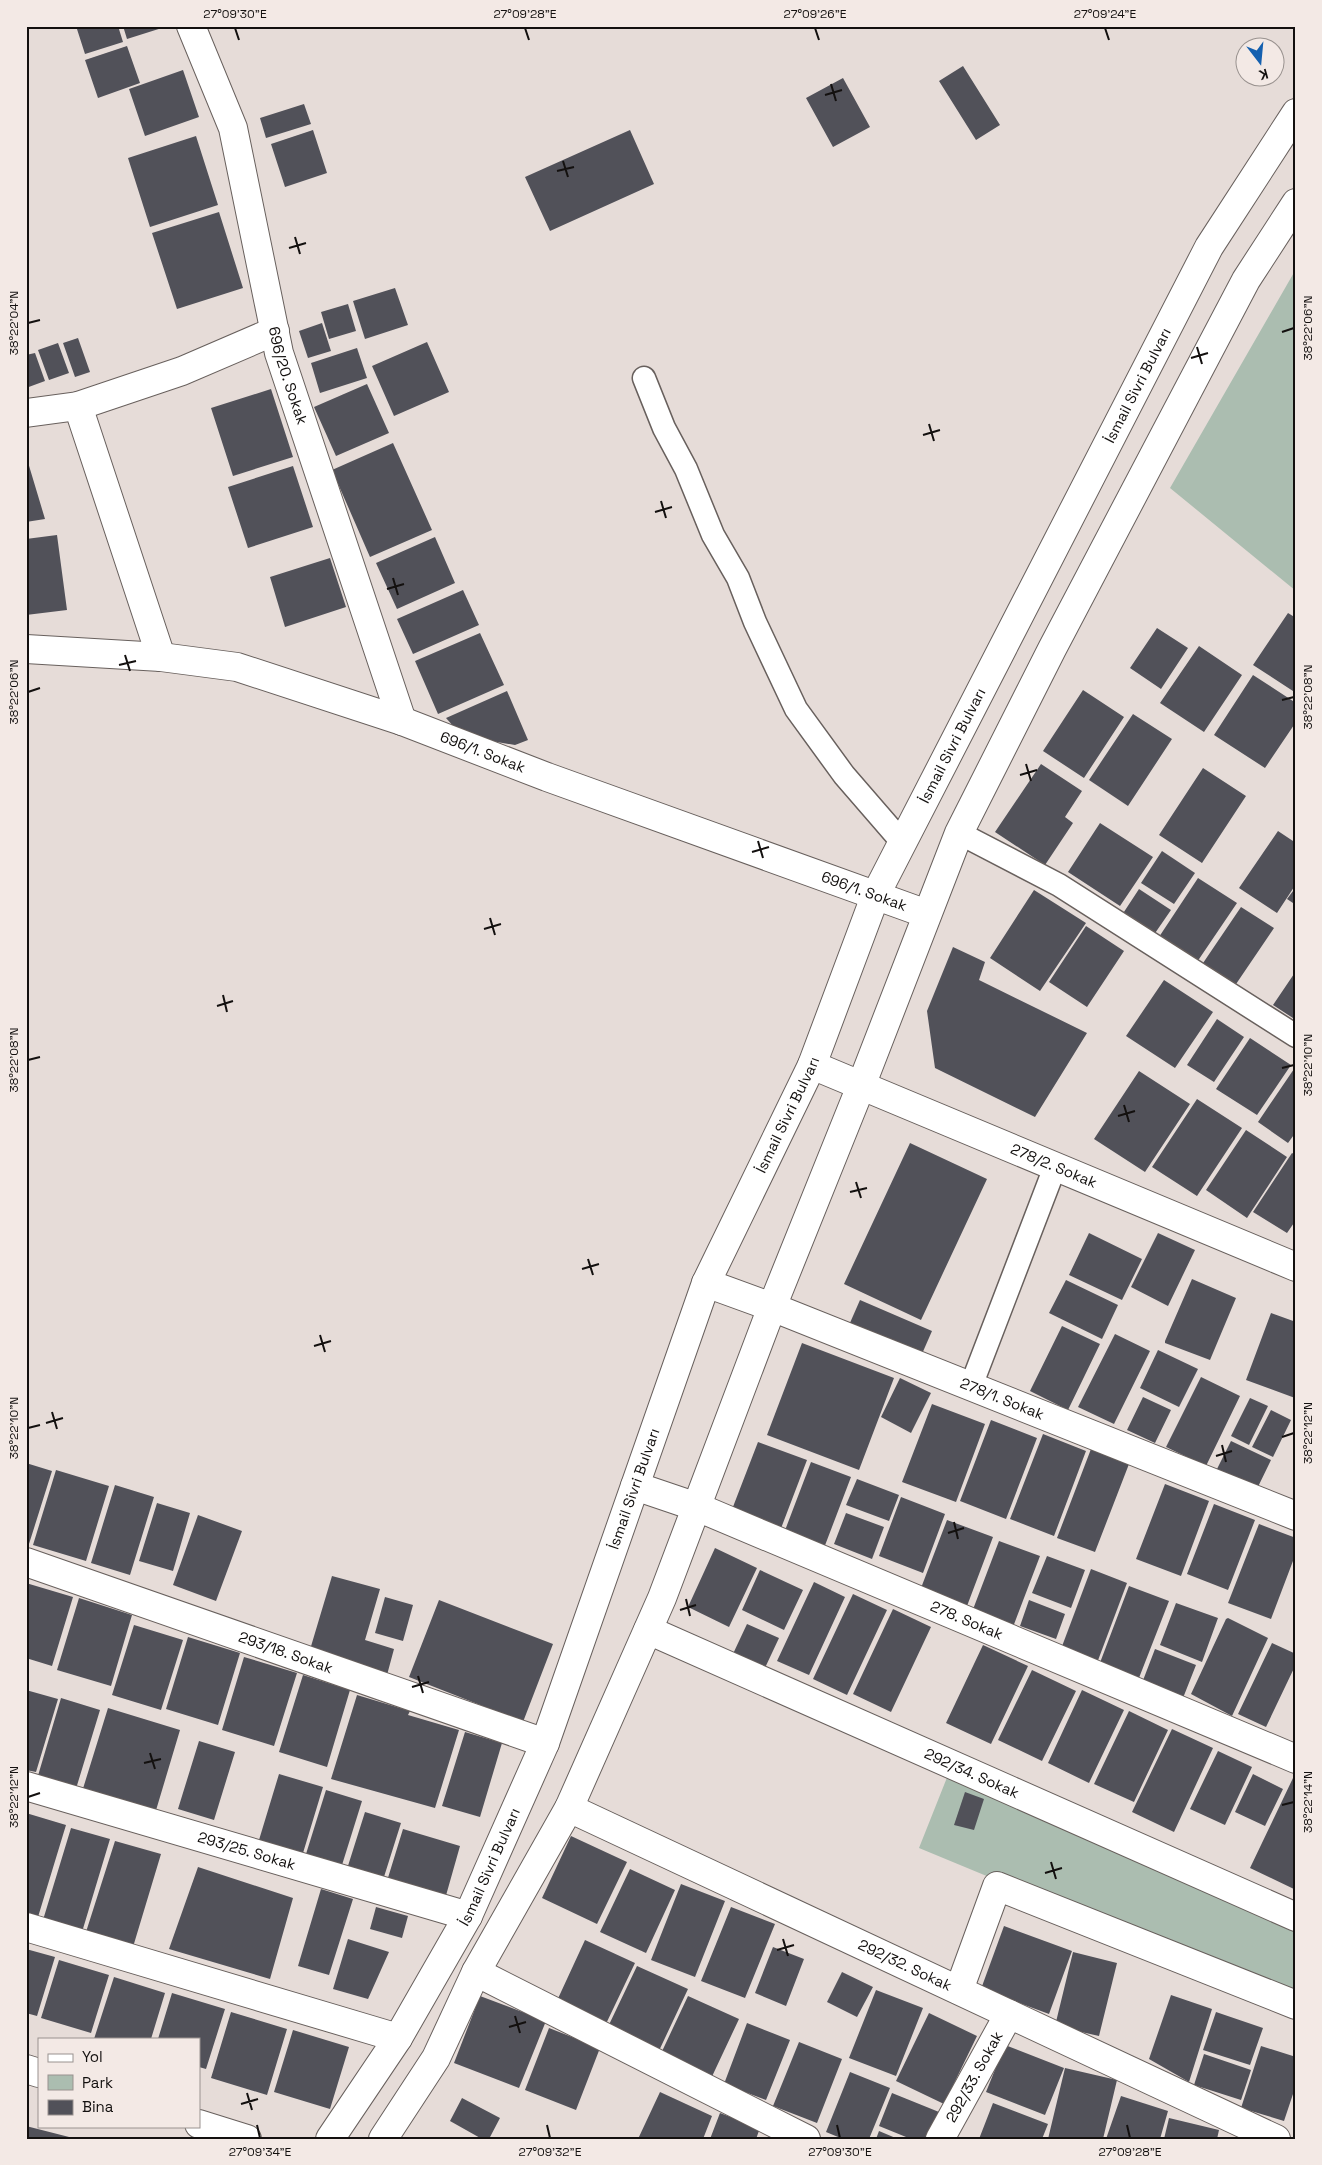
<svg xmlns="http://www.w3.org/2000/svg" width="1322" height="2165" font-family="'Space Grotesk',sans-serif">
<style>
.green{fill:#abbdb0}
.building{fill:#515159}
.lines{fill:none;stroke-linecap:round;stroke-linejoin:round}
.service-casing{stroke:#68605d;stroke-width:25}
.minor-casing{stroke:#68605d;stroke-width:30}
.tertiary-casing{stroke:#68605d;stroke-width:30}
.secondary-casing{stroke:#68605d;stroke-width:30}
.service{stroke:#fff;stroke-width:22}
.minor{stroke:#fff;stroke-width:28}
.tertiary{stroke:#fff;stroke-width:28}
.secondary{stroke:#fff;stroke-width:28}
.ticks{fill:none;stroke:#13100f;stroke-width:2}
.labels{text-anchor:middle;stroke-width:5;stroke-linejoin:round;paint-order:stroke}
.street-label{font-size:15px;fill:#13100f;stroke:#f3e9e5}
.neatline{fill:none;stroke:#13100f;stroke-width:2}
.ticks-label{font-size:12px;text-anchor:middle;fill:#13100f}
</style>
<rect width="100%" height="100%" fill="#e6dcd8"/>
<!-- green -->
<path class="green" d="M 1296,269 L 1296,591 L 1170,488 Z
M 948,1775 L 1296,1920 L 1296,2004 L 919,1848 Z"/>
<!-- building -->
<path class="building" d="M 76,26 L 118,26 L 123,42 L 85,54 Z
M 123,26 L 165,26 L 165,27 L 127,39 Z
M 127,46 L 140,83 L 98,98 L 85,60 Z
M 963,66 L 1000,125 L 976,140 L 939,81 Z
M 183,70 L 199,117 L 145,136 L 129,89 Z
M 843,78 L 870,127 L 833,147 L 806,98 Z
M 304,104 L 311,124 L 266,138 L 260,118 Z
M 313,130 L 327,173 L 285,187 L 271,144 Z
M 630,130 L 654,184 L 550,231 L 525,177 Z
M 196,136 L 218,205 L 150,227 L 128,158 Z
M 219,212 L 243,288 L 177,309 L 152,233 Z
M 395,288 L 408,325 L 365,339 L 353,301 Z
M 348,304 L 356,331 L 329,339 L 321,312 Z
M 322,323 L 331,351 L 308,358 L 299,331 Z
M 78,338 L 90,372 L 75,377 L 63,343 Z
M 427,342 L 449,392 L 394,416 L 372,366 Z
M 58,343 L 69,373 L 49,380 L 38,350 Z
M 357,348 L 367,378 L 320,393 L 311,363 Z
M 35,353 L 45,381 L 26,388 L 26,355 Z
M 367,384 L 389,433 L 336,456 L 314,407 Z
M 271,389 L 293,457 L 233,476 L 211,408 Z
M 393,443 L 432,530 L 370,557 L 332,470 Z
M 26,459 L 27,459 L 45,519 L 26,522 Z
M 293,466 L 313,527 L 248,548 L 228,487 Z
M 57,535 L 67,610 L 26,615 L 26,539 Z
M 435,537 L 455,583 L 397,609 L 376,563 Z
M 330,558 L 346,607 L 285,627 L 270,577 Z
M 463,590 L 479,625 L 413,654 L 397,619 Z
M 1288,613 L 1296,618 L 1296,693 L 1253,665 Z
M 1157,628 L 1188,648 L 1161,689 L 1130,668 Z
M 480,633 L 504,685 L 438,714 L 415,661 Z
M 1199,646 L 1242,675 L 1204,732 L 1160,703 Z
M 1253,675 L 1296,703 L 1296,722 L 1265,768 L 1214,735 Z
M 1083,690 L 1124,717 L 1084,778 L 1043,751 Z
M 507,691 L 528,740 L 515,745 L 462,736 L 446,718 Z
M 1133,714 L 1172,739 L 1128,806 L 1089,780 Z
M 1041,764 L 1082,791 L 1065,817 L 1073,823 L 1045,865 L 995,832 Z
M 1203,768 L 1246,796 L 1202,863 L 1159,835 Z
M 1100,823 L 1153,857 L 1120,906 L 1068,872 Z
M 1278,831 L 1296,843 L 1296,884 L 1277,913 L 1239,888 Z
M 1162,851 L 1195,873 L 1174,904 L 1141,883 Z
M 1198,878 L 1237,903 L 1195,965 L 1157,940 Z
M 1296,887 L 1296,905 L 1287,899 Z
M 1139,889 L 1171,910 L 1151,939 L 1120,918 Z
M 1034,890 L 1086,923 L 1040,991 L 990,958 Z
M 1241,907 L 1274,928 L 1232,990 L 1199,969 Z
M 1086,926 L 1124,951 L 1087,1007 L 1049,982 Z
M 953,947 L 985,962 L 979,980 L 1087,1033 L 1035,1117 L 935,1068 L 927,1011 Z
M 1296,971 L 1296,1020 L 1273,1005 Z
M 1164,980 L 1213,1012 L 1175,1068 L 1126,1036 Z
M 1217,1019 L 1244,1037 L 1214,1082 L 1187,1065 Z
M 1250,1038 L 1291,1065 L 1257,1115 L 1216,1089 Z
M 1296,1066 L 1296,1132 L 1288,1143 L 1258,1122 Z
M 1139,1071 L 1190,1104 L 1145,1172 L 1094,1139 Z
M 1197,1099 L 1242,1128 L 1197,1196 L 1152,1167 Z
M 1246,1130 L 1287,1157 L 1247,1218 L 1206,1190 Z
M 910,1143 L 987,1179 L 921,1320 L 844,1284 Z
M 1292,1153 L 1296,1155 L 1296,1220 L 1287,1233 L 1253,1212 Z
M 1089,1233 L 1142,1259 L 1122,1300 L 1069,1275 Z
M 1158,1233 L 1195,1250 L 1168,1306 L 1131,1287 Z
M 1192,1279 L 1236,1298 L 1210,1360 L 1165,1343 L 1165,1341 Z
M 1066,1280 L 1118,1305 L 1102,1339 L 1049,1313 Z
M 860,1300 L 932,1331 L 918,1363 L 846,1332 Z
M 1271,1313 L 1296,1322 L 1295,1398 L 1246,1380 Z
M 1062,1326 L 1100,1344 L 1068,1410 L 1030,1391 Z
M 1115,1334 L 1150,1351 L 1114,1424 L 1078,1407 Z
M 802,1343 L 894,1378 L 859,1470 L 767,1435 Z
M 1158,1350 L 1198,1369 L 1179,1407 L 1140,1388 Z
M 1201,1377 L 1240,1396 L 1206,1466 L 1166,1447 Z
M 900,1378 L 931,1393 L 911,1433 L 881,1417 Z
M 1143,1397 L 1171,1410 L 1155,1443 L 1127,1430 Z
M 1250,1398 L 1268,1406 L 1249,1445 L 1231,1436 Z
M 932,1404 L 985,1424 L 956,1502 L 902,1482 Z
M 1271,1410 L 1291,1420 L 1273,1457 L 1252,1447 Z
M 991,1420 L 1037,1438 L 1006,1519 L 960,1501 Z
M 1043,1434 L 1086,1451 L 1054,1536 L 1010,1519 Z
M 1231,1441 L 1271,1460 L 1255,1493 L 1215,1473 Z
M 758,1442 L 807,1460 L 780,1531 L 731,1512 Z
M 1091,1449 L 1129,1464 L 1095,1552 L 1057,1538 Z
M 811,1462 L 851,1477 L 824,1548 L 784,1533 Z
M 26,1463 L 52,1471 L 29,1544 L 26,1544 Z
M 56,1470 L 109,1486 L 86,1561 L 33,1545 Z
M 857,1479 L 899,1495 L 889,1521 L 846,1505 Z
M 1165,1484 L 1209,1501 L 1181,1576 L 1136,1559 Z
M 115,1485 L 154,1497 L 130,1575 L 91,1563 Z
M 901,1497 L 945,1514 L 923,1573 L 879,1556 Z
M 157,1503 L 190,1513 L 173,1571 L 139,1561 Z
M 1214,1504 L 1255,1520 L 1228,1590 L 1187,1574 Z
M 846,1513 L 884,1527 L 872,1559 L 834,1544 Z
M 198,1515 L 242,1531 L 216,1601 L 173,1585 Z
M 947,1520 L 993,1537 L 967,1606 L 921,1588 Z
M 1259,1524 L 1296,1538 L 1296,1553 L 1271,1619 L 1228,1603 Z
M 999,1541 L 1040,1556 L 1013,1627 L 972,1612 Z
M 715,1548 L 757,1568 L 729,1627 L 688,1607 Z
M 1047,1556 L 1085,1570 L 1071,1608 L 1032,1593 Z
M 1091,1569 L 1127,1583 L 1097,1663 L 1061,1649 Z
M 760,1570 L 803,1590 L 784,1630 L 742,1610 Z
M 332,1576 L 380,1589 L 365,1640 L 394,1649 L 387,1675 L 309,1653 Z
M 814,1582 L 845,1597 L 809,1675 L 777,1661 Z
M 26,1583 L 73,1597 L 52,1666 L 26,1658 Z
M 1129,1586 L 1169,1601 L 1137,1683 L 1098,1668 Z
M 853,1594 L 887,1610 L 847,1695 L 813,1679 Z
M 385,1597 L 413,1605 L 403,1641 L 375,1633 Z
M 79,1598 L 132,1615 L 111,1686 L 57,1670 Z
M 439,1600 L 553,1644 L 523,1722 L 409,1677 Z
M 1029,1600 L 1065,1614 L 1056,1639 L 1020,1626 Z
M 1176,1603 L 1218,1618 L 1202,1662 L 1160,1645 Z
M 893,1609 L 931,1627 L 891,1712 L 853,1694 Z
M 1228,1618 L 1268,1638 L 1232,1716 L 1191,1694 L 1226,1619 Z
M 747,1624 L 779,1638 L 764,1670 L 732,1656 Z
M 134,1625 L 183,1640 L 161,1710 L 112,1695 Z
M 188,1637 L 240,1653 L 218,1725 L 166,1709 Z
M 1272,1643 L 1296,1654 L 1296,1664 L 1266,1727 L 1238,1714 Z
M 983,1645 L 1028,1666 L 991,1744 L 946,1723 Z
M 1155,1649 L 1196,1665 L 1183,1698 L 1142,1683 Z
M 244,1657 L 297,1673 L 274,1746 L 222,1730 Z
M 1032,1670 L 1076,1691 L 1042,1761 L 998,1740 Z
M 303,1675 L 350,1690 L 327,1767 L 279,1752 Z
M 26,1690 L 58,1699 L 36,1772 L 26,1770 Z
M 1082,1690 L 1124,1710 L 1089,1783 L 1048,1763 Z
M 357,1695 L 410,1711 L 408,1715 L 459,1730 L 435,1808 L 331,1779 Z
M 61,1698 L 100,1710 L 75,1792 L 37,1779 Z
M 108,1708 L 180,1730 L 154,1817 L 81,1795 Z
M 1129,1711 L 1168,1730 L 1134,1802 L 1094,1784 Z
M 1172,1729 L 1213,1748 L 1174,1832 L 1132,1812 Z
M 465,1732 L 502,1743 L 480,1817 L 442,1806 Z
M 199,1741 L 235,1752 L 214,1820 L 178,1809 Z
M 1218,1751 L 1252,1767 L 1225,1825 L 1190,1809 Z
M 279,1774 L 323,1787 L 303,1853 L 259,1840 Z
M 1253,1774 L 1283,1789 L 1265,1826 L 1235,1812 Z
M 1293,1778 L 1296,1779 L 1296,1890 L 1250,1868 Z
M 326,1790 L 362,1801 L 342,1865 L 306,1854 Z
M 965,1792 L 984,1799 L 974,1830 L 954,1825 Z
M 365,1812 L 401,1823 L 383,1880 L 347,1869 Z
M 26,1813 L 66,1825 L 38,1917 L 26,1913 Z
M 71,1828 L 110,1839 L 82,1932 L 43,1920 Z
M 403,1829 L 460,1846 L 445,1899 L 387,1881 Z
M 571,1836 L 627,1862 L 597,1924 L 542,1898 Z
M 115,1841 L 161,1854 L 133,1947 L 86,1932 Z
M 198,1867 L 293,1898 L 270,1979 L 169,1949 Z
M 630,1869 L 675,1890 L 646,1953 L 600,1932 Z
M 681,1884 L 725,1901 L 695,1977 L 651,1960 Z
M 321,1889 L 353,1899 L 329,1975 L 298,1966 Z
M 376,1907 L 408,1916 L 402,1938 L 370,1929 Z
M 731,1907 L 775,1924 L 745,1998 L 701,1981 Z
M 1004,1926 L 1072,1951 L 1049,2014 L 981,1989 Z
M 348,1939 L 389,1952 L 368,1999 L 333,1989 Z
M 585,1940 L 635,1963 L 604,2028 L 555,2005 Z
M 773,1947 L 804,1959 L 786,2006 L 755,1993 Z
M 26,1949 L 55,1957 L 37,2016 L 26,2013 Z
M 1073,1952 L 1117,1963 L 1099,2036 L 1055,2026 Z
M 59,1960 L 109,1975 L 91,2033 L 41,2018 Z
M 637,1966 L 688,1989 L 657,2055 L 606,2031 Z
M 842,1972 L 873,1987 L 857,2017 L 827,2002 Z
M 114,1977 L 165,1993 L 151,2039 L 94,2039 Z
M 876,1990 L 923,2008 L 896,2076 L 849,2058 Z
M 172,1993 L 225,2009 L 206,2069 L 199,2067 L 199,2039 L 158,2039 Z
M 1171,1995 L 1212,2009 L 1189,2082 L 1149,2059 Z
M 480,1996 L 546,2021 L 519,2088 L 454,2063 Z
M 688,1996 L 739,2019 L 708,2085 L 657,2062 Z
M 231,2012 L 287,2029 L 267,2095 L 211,2078 Z
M 1216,2012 L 1263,2028 L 1250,2065 L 1203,2050 Z
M 929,2013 L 977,2036 L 944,2104 L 896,2081 Z
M 747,2023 L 790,2040 L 766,2100 L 724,2084 Z
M 549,2028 L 600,2048 L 576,2110 L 525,2090 Z
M 293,2030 L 349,2047 L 330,2109 L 274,2092 Z
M 799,2042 L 842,2059 L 817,2123 L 773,2106 Z
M 1005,2045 L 1064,2068 L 1045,2115 L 986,2092 Z
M 1261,2046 L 1296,2057 L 1296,2085 L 1284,2121 L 1241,2108 Z
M 1204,2054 L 1251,2070 L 1241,2100 L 1194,2085 Z
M 1065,2068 L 1117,2080 L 1103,2139 L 1048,2139 Z
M 850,2072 L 890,2088 L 869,2139 L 843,2139 L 826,2132 Z
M 660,2092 L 712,2116 L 703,2139 L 638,2139 Z
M 892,2093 L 939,2112 L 929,2139 L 911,2139 L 879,2126 Z
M 1121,2096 L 1168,2111 L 1160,2139 L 1106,2139 Z
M 462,2098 L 500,2118 L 489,2139 L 482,2139 L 450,2121 Z
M 993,2103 L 1048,2124 L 1042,2139 L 979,2139 Z
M 720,2113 L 760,2128 L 756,2139 L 710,2139 Z
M 1169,2118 L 1219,2130 L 1217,2139 L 1164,2139 Z
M 26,2126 L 73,2138 L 73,2139 L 26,2139 Z
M 879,2131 L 898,2139 L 876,2139 Z"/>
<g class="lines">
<defs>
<path id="service" d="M 644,378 L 664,428 L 686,469 L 713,535 L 738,578 L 755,622 L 796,709 L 844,775 L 902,842
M 959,833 L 1059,885 L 1296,1036
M 971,1386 L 1055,1167"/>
<g id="minor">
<path id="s1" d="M 191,26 L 233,128 L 279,353 L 402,721"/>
<path d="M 78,406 L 161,657"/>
<path d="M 26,413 L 78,406 L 182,371 L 275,331"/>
<path id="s2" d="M 26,649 L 161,657 L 237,667 L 402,721 L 547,777 L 927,914"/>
<path id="s3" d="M 706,1283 L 772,1307 L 1296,1516"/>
<path id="s4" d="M 635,1486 L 697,1507 L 1296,1759"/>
<path id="s5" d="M 26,1562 L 545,1743"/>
<path id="s6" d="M 648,1630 L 1296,1917"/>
<path id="s7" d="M 26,1786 L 468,1916"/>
<path id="s8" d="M 569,1808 L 1276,2139"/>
<path d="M 26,1927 L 398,2038"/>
<path d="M 476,1972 L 806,2139"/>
<path d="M 959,1990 L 997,1886 L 1296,2005"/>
<path d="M 26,2069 L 39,2073"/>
<path d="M 199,2124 L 247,2139"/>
<path id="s9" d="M 940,2139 L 1009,2014"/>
</g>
<g id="tertiary">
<path id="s10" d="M 812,1065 L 1296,1267"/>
</g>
<g id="secondary">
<path id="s11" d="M 330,2139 L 398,2038 L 468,1916 L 545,1743 L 706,1283 L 812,1065 L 876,894 L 1209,247 L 1296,113"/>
<path d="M 383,2139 L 436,2058 L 476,1972 L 569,1808 L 662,1598 L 772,1307 L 861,1086 L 959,833 L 1052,649 L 1246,280 L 1296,203"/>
</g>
</defs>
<!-- service casing -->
<use href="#service" class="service-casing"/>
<!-- minor casing -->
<use href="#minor" class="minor-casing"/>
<!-- tertiary casing -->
<use href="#tertiary" class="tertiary-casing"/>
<!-- secondary casing -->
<use href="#secondary" class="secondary-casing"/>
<!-- service -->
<use href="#service" class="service"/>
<!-- minor -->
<use href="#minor" class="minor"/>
<!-- tertiary -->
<use href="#tertiary" class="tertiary"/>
<!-- secondary -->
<use href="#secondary" class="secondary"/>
</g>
<!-- ticks -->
<path class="ticks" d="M 235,28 L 239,40M 525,28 L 529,40M 815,28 L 819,40M 1105,28 L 1109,40M 831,84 L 836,101M 825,95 L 842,90M 563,161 L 568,177M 557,171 L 574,167M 295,237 L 300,254M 289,248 L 306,243M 28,323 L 40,320M 1282,332 L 1294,328M 1197,347 L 1202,364M 1191,358 L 1208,353M 929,424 L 934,441M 923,435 L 940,430M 661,501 L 666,518M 655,512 L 672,507M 393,578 L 398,595M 387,589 L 404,584M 125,655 L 130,671M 119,665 L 136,661M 28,692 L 40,688M 1282,700 L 1294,697M 1026,764 L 1031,781M 1020,775 L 1037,770M 758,841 L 763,858M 752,852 L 769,847M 490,918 L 495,935M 484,929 L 501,924M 223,995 L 227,1012M 217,1006 L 233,1001M 28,1060 L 40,1057M 1282,1068 L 1294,1065M 1124,1105 L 1129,1122M 1118,1116 L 1135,1111M 856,1182 L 861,1198M 850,1192 L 867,1188M 588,1259 L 593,1275M 582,1269 L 599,1264M 320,1335 L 325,1352M 314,1346 L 331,1341M 52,1412 L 57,1429M 46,1423 L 63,1418M 28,1428 L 40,1425M 1282,1437 L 1294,1433M 1222,1445 L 1226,1462M 1216,1456 L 1232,1451M 954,1522 L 958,1539M 948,1533 L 964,1528M 686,1599 L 690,1616M 680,1610 L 696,1605M 418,1676 L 423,1693M 412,1687 L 429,1682M 150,1753 L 155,1769M 144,1763 L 161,1759M 28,1797 L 40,1793M 1282,1805 L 1294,1802M 1051,1862 L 1056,1879M 1045,1873 L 1062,1868M 783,1939 L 788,1956M 777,1950 L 794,1945M 515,2016 L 520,2033M 509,2027 L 526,2022M 247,2093 L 252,2110M 241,2104 L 258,2099M 257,2125 L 260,2138M 547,2125 L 550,2138M 837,2125 L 840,2138M 1127,2125 L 1130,2138"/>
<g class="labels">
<!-- street labels -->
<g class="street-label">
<text dy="5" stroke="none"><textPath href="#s1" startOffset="364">696/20. Sokak</textPath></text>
<text dy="5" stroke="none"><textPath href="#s11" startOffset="1936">İsmail Sivri Bulvarı</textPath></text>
<text dy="5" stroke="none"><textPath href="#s11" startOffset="1531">İsmail Sivri Bulvarı</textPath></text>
<text dy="5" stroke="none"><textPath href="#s2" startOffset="472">696/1. Sokak</textPath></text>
<text dy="5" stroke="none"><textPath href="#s2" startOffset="878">696/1. Sokak</textPath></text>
<text dy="5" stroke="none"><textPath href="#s11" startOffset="1126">İsmail Sivri Bulvarı</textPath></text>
<text dy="5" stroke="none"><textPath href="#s10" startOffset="262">278/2. Sokak</textPath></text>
<text dy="5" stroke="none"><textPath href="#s3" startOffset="318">278/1. Sokak</textPath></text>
<text dy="5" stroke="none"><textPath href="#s11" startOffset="721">İsmail Sivri Bulvarı</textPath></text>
<text dy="5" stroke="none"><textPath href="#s4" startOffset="358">278. Sokak</textPath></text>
<text dy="5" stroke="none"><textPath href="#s5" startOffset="275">293/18. Sokak</textPath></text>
<text dy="5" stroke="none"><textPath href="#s6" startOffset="354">292/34. Sokak</textPath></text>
<text dy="5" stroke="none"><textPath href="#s7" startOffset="230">293/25. Sokak</textPath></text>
<text dy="5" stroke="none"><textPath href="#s11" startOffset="316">İsmail Sivri Bulvarı</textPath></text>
<text dy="5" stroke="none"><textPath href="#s8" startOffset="371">292/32. Sokak</textPath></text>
<text dy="5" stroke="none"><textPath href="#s9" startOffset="71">292/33. Sokak</textPath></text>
</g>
</g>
<!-- border -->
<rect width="1322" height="2165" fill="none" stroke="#f3e9e5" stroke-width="55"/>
<!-- legend -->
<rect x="38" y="2038" width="162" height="90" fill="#f3e9e5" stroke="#99928f"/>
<rect x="48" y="2054" width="25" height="8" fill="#ffffff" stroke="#99928f"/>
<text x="82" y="2062" font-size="15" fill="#13100f">Yol</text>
<rect x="48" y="2075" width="25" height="15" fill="#abbdb0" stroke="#99928f"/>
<text x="82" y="2088" font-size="15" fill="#13100f">Park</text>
<rect x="48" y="2100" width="25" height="15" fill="#515159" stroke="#99928f"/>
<text x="82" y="2112" font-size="15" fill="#13100f">Bina</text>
<!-- north arrow -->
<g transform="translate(1260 62) rotate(164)"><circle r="24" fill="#f3e9e5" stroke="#99928f"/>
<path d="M0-4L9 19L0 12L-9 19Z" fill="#1560af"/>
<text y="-8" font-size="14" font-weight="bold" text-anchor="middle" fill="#13100f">K</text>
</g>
<rect x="28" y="28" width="1266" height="2110" class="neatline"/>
<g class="ticks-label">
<text x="235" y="18">27°09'30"E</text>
<text x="525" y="18">27°09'28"E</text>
<text x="815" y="18">27°09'26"E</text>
<text x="1105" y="18">27°09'24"E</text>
<text transform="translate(14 323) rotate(-90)" y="4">38°22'04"N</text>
<text transform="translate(1308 328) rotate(-90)" y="4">38°22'06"N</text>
<text transform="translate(14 692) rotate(-90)" y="4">38°22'06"N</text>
<text transform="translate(1308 697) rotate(-90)" y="4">38°22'08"N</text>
<text transform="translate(14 1060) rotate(-90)" y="4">38°22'08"N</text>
<text transform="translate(1308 1065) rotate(-90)" y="4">38°22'10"N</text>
<text transform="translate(14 1428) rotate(-90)" y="4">38°22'10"N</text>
<text transform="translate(1308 1433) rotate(-90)" y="4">38°22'12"N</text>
<text transform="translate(14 1797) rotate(-90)" y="4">38°22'12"N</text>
<text transform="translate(1308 1802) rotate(-90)" y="4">38°22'14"N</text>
<text x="260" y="2156">27°09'34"E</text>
<text x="550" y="2156">27°09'32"E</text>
<text x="840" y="2156">27°09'30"E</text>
<text x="1130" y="2156">27°09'28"E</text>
</g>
</svg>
